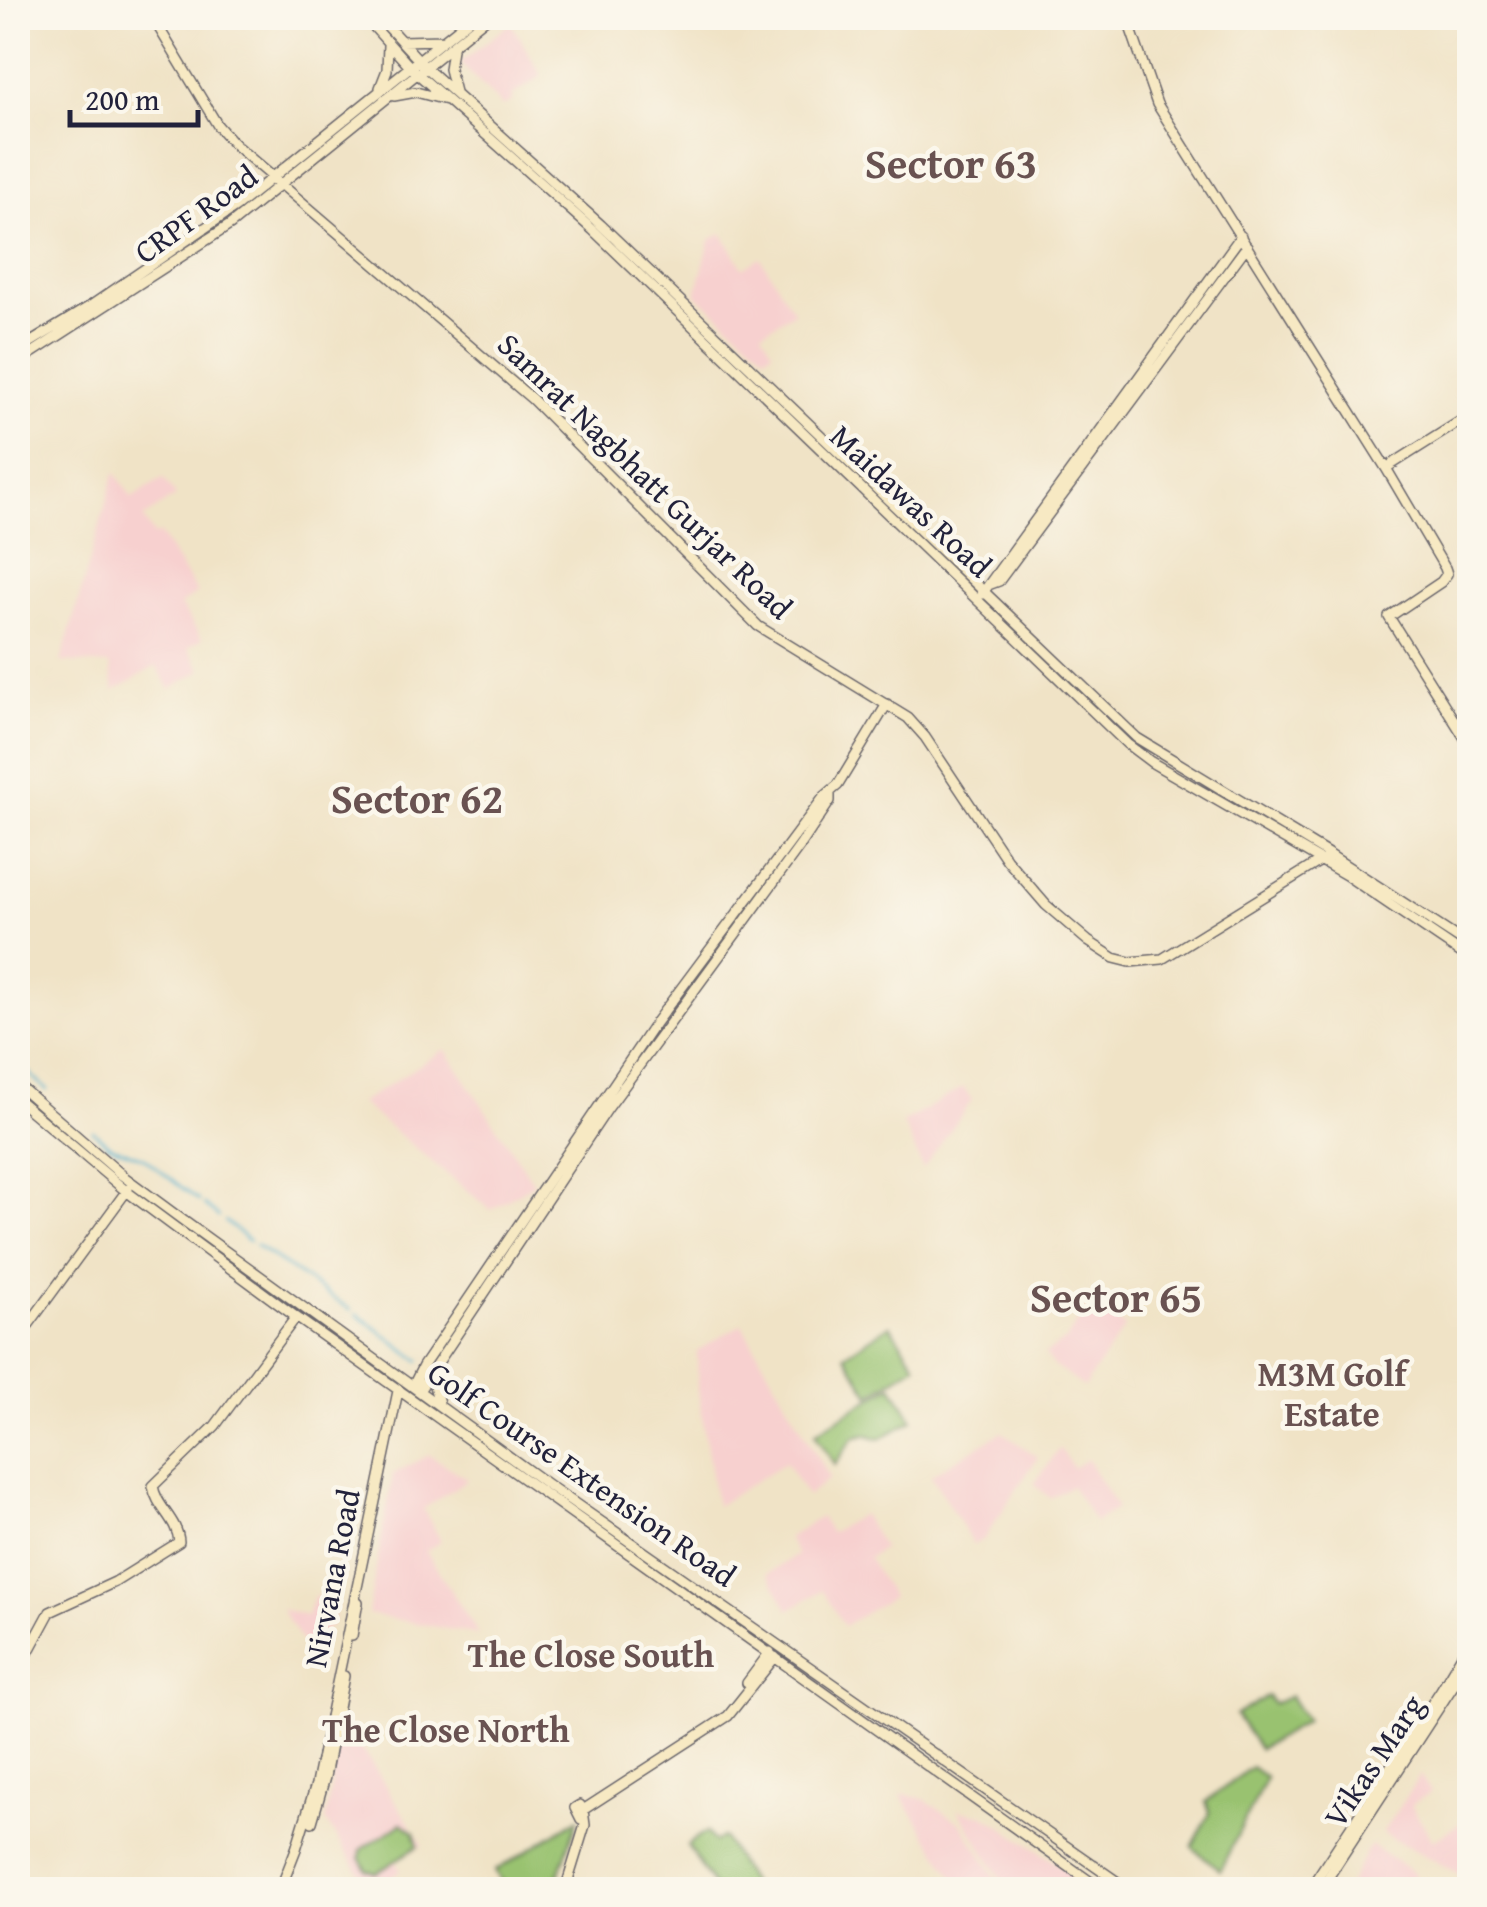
<svg xmlns="http://www.w3.org/2000/svg" width="1487" height="1907" font-family="'Gentium Book Plus',serif">
<style>
.built{fill:#f7d0cf}
.green{fill:#99c26f;stroke:#5e7255;stroke-width:2.5}
.lines{fill:none;stroke-linecap:round;stroke-linejoin:round}
.stream{stroke:#4aadca;stroke-width:2.5}
.secondary-casing{stroke:#6a666c;stroke-width:12}
.secondary{stroke:#f7e9c3;stroke-width:9}
.labels{text-anchor:middle;stroke-width:9;stroke-linejoin:round;paint-order:stroke}
.street-label{font-size:32px;fill:#22223b;stroke:#fbf7ec}
.neighbourhood-label{font-size:35px;font-weight:bold;fill:#695251;stroke:#fbf7ec}
.district-label{font-size:42px;font-weight:bold;fill:#695251;stroke:#fbf7ec}
</style>
<rect width="100%" height="100%" fill="#fbf7ec"/>
<filter id="ink" filterUnits="userSpaceOnUse"><feTurbulence type="fractalNoise" baseFrequency=".01" numOctaves="2"/><feDisplacementMap in="SourceGraphic" scale="20" xChannelSelector="R" yChannelSelector="G"/><feConvolveMatrix kernelMatrix="1 2 1 2 8 2 1 2 1" color-interpolation-filters="sRGB"/></filter>
<filter id="wash" filterUnits="userSpaceOnUse"><feTurbulence type="fractalNoise" baseFrequency=".0048" numOctaves="4" result="noise"/><feDisplacementMap in="SourceGraphic" scale="40" xChannelSelector="R" yChannelSelector="G"/><feGaussianBlur stdDeviation="2.25" result="paint"/><feColorMatrix in="noise" values="0 0 0 0 0 0 0 0 0 0 0 0 0 0 0 0 0 1.4 0 .05"/><feComposite in="paint" operator="in"/></filter>
<g filter="url(#wash)">
<rect width="100%" height="100%" fill="#f0e3c6"/>
<!-- built -->
<path class="built" d="M 511,23 L 542,76 L 511,96 L 513,100 L 503,107 L 460,63 Z
M 722,233 L 743,268 L 760,257 L 794,312 L 762,332 L 773,351 L 765,355 L 696,294 L 710,240 Z
M 115,472 L 132,498 L 163,478 L 176,496 L 143,518 L 154,536 L 159,533 L 197,593 L 180,605 L 202,639 L 188,648 L 202,670 L 170,689 L 156,666 L 114,691 L 110,665 L 61,662 Z
M 445,1049 L 534,1183 L 491,1210 L 360,1103 Z
M 963,1087 L 972,1100 L 923,1169 L 903,1123 Z
M 1090,1303 L 1125,1327 L 1084,1387 L 1052,1365 L 1045,1354 L 1066,1340 Z
M 742,1324 L 830,1478 L 807,1496 L 786,1462 L 716,1506 L 698,1391 L 697,1351 Z
M 1002,1432 L 1038,1457 L 984,1539 L 973,1545 L 931,1475 Z
M 1060,1448 L 1073,1468 L 1087,1459 L 1117,1508 L 1095,1522 L 1071,1486 L 1050,1498 L 1034,1484 Z
M 429,1455 L 468,1479 L 423,1509 L 441,1541 L 426,1551 L 479,1635 L 368,1614 L 393,1474 Z
M 862,1514 L 883,1548 L 868,1558 L 892,1597 L 844,1626 L 822,1590 L 789,1610 L 767,1574 L 797,1555 L 787,1538 L 820,1517 L 830,1533 Z
M 314,1596 L 338,1600 L 331,1626 L 303,1644 L 281,1609 L 306,1616 Z
M 343,1718 L 423,1845 L 396,1862 L 401,1871 L 371,1889 L 325,1821 Z
M 1420,1775 L 1431,1792 L 1411,1805 L 1433,1840 L 1463,1822 L 1469,1834 L 1469,1879 L 1382,1833 Z
M 900,1793 L 924,1799 L 961,1823 L 1004,1889 L 961,1889 Z
M 958,1810 L 985,1815 L 1077,1877 L 1059,1889 L 1008,1889 Z
M 1370,1845 L 1412,1871 L 1423,1889 L 1346,1889 Z"/>
<!-- green -->
<path class="green" d="M 890,1325 L 916,1365 L 870,1395 L 845,1355 Z
M 892,1385 L 913,1420 L 880,1439 L 865,1434 L 854,1437 L 835,1465 L 815,1433 Z
M 1267,1696 L 1273,1704 L 1290,1696 L 1306,1721 L 1259,1749 L 1236,1715 Z
M 1251,1767 L 1266,1778 L 1220,1870 L 1192,1847 L 1210,1813 L 1206,1802 Z
M 578,1819 L 554,1889 L 506,1889 L 495,1871 Z
M 402,1823 L 414,1832 L 418,1846 L 377,1873 L 367,1870 L 360,1858 L 361,1850 Z
M 707,1832 L 714,1842 L 723,1837 L 754,1888 L 715,1889 L 687,1845 Z"/>
<g class="lines">
<!-- stream -->
<path class="stream" d="M 18,1063 L 47,1090
M 93,1131 L 109,1145 L 144,1158 L 199,1201
M 204,1205 L 219,1217
M 225,1221 L 249,1241
M 255,1245 L 351,1310
M 357,1314 L 420,1361"/>
</g>
</g>
<g filter="url(#ink)">
<g class="lines">
<defs>
<path id="secondary" d="M 153,18 L 218,126 L 234,144 L 532,399 L 758,626 L 908,718 L 925,737 L 1007,860 L 1046,905 L 1088,941 L 1114,958 L 1130,962 L 1162,959 L 1330,855
M 366,18 L 410,67 L 593,230 L 1127,744 L 1151,762 L 1346,875 L 1470,959
M 380,18 L 426,68 L 601,225 L 1137,738 L 1330,855 L 1470,946
M 1127,18 L 1157,104 L 1386,468 L 1445,568 L 1447,574 L 1441,582 L 1389,617 L 1470,746
M 401,41 L 443,40
M 452,49 L 449,69 L 455,92
M 380,88 L 387,70 L 388,45
M 394,96 L 416,92 L 446,100
M 18,350 L 92,305 L 237,206 L 471,18
M 18,362 L 230,225 L 486,18
M 1386,468 L 1470,415
M 991,584 L 999,581 L 1247,246
M 982,594 L 1241,236
M 18,1085 L 123,1176 L 184,1221 L 547,1484 L 1129,1890
M 18,1100 L 126,1191 L 296,1317 L 1102,1890
M 18,1339 L 128,1189
M 430,1372 L 439,1403
M 413,1386 L 423,1366 L 656,1022 L 824,797 L 838,785 L 887,704
M 419,1391 L 608,1108 L 800,846 L 830,801 L 830,794
M 352,1636 L 358,1602
M 18,1671 L 50,1612 L 115,1582 L 179,1542 C 178,1520 156,1507 153,1486 L 215,1426 L 296,1317
M 747,1683 L 770,1652
M 580,1805 L 575,1808 L 581,1820
M 312,1822 L 325,1777 L 344,1676
M 280,1890 L 296,1849 L 316,1784 L 398,1391
M 565,1890 L 585,1825 L 583,1810 L 728,1716 L 775,1657
M 1309,1890 L 1441,1690 L 1470,1641
M 1320,1890 L 1470,1660"/>
</defs>
<!-- secondary casing -->
<use href="#secondary" class="secondary-casing"/>
<!-- secondary -->
<use href="#secondary" class="secondary"/>
</g>
</g>
<g class="labels">
<!-- street labels -->
<g class="street-label">
<text transform="translate(196 214) rotate(-36)" y="11">CRPF Road</text>
<text transform="translate(645 476) rotate(44)" y="11">Samrat Nagbhatt Gurjar Road</text>
<text transform="translate(911 501) rotate(43)" y="11">Maidawas Road</text>
<text transform="translate(582 1474) rotate(35)" y="11">Golf Course Extension Road</text>
<text transform="translate(332 1578) rotate(-79)" y="11">Nirvana Road</text>
<text transform="translate(1374 1761) rotate(-56)" y="11">Vikas Marg</text>
</g>
<!-- neighbourhood labels -->
<g class="neighbourhood-label">
<text x="1332" y="1386">M3M Golf<tspan x="1332" dy="40">Estate</tspan></text>
<text x="591" y="1667">The Close South</text>
<text x="446" y="1742">The Close North</text>
</g>
<!-- district labels -->
<g class="district-label">
<text x="951" y="178">Sector 63</text>
<text x="417" y="813">Sector 62</text>
<text x="1116" y="1312">Sector 65</text>
</g>
</g>
<!-- margin -->
<rect width="1487" height="1907" fill="none" stroke="#fbf7ec" stroke-width="60"/>
<!-- scale -->
<path d="M70 110v15h128v-15" fill="none" stroke="#22223b" stroke-width="5"/>
<text x="85" y="110" font-size="30" fill="#22223b" stroke="#fbf7ec" stroke-width="8" paint-order="stroke">200 m</text>
</svg>
